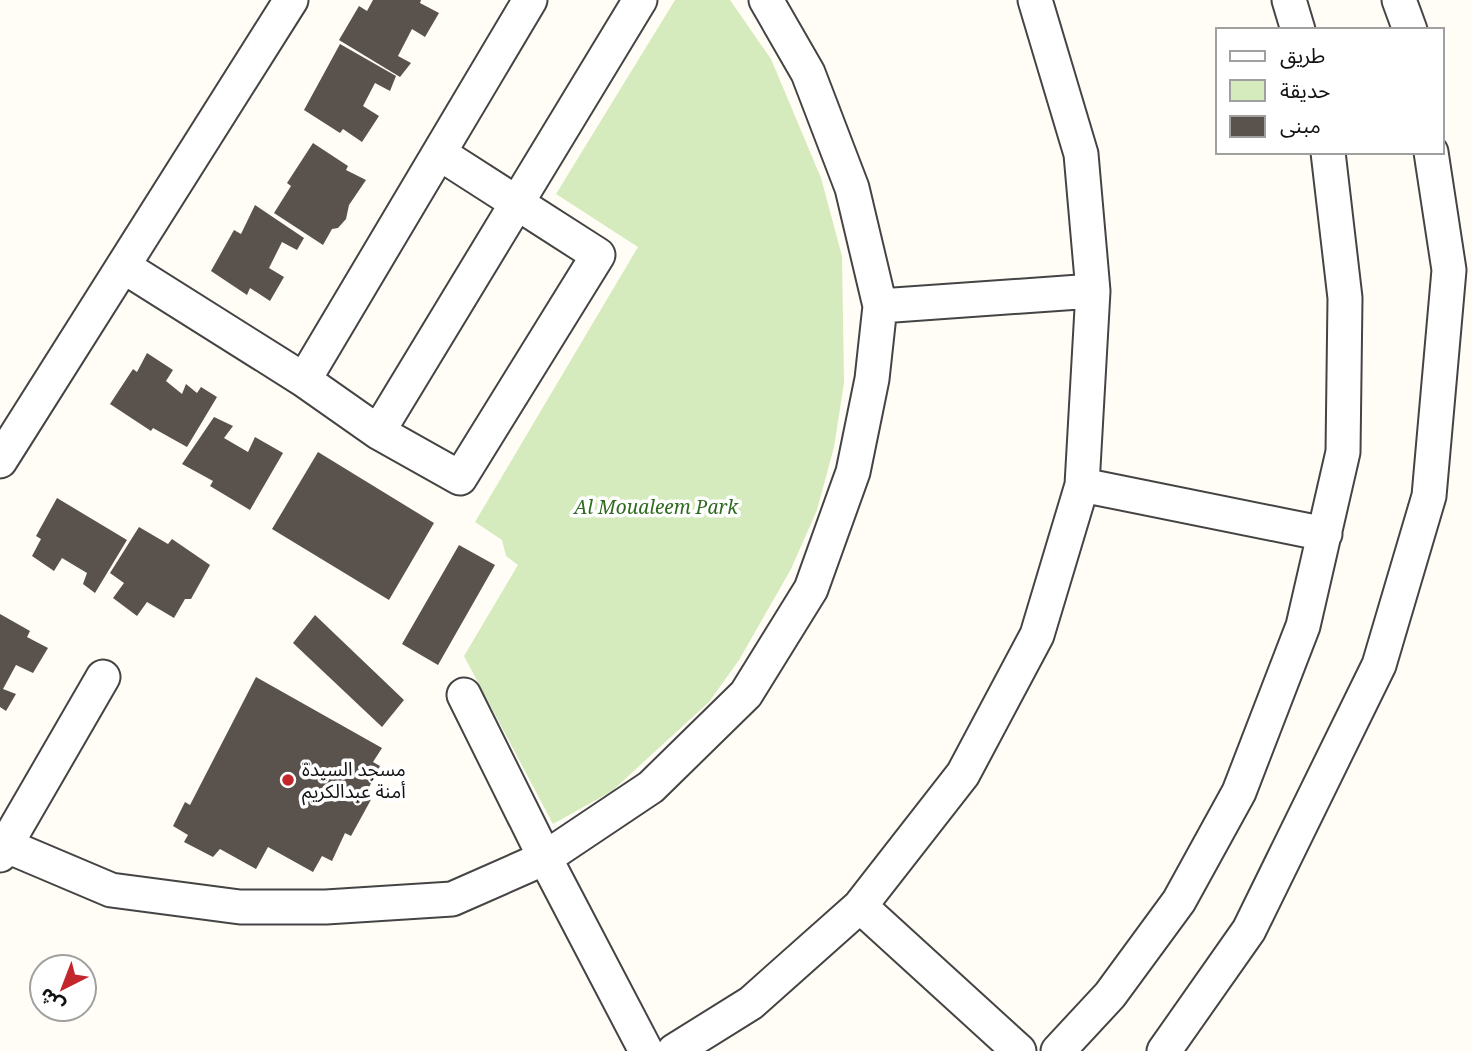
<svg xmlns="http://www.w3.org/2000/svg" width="1472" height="1051" font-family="'Noto Serif','Noto Sans Arabic',serif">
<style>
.green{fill:#d5ebbd}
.building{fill:#5a524d}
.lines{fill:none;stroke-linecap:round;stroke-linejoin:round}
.street-casing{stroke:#444;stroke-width:37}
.street{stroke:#fff;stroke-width:33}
.poi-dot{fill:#c4262e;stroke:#fff;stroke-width:2.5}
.labels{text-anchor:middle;stroke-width:7;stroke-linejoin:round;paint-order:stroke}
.park-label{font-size:19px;font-style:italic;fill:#2f6b1f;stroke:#fff}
.poi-label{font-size:19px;fill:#111;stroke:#fff;text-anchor:start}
</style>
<rect width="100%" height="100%" fill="#fffdf5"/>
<!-- green -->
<path class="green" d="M 675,0 L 730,0 L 771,59 L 821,178 L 842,256 L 844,383 L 834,447 L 817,510 L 791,569 L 739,660 L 709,702 L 612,791 L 553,824 L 464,656 L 518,565 L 506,556 L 502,540 L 475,522 L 638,247 L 556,194 Z"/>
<!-- building -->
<path class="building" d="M 373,0 L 421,0 L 420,3 L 439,13 L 425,37 L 412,29 L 398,56 L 411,63 L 400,77 L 339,40 L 359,6 L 367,11 Z
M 340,44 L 396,76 L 390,91 L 375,83 L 363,106 L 379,116 L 362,142 L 343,129 L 340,133 L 304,110 Z
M 313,143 L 348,166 L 346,170 L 366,180 L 349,205 L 346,219 L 338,228 L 332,229 L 323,245 L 274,213 L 291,186 L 287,183 Z
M 255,205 L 304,238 L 297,250 L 282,242 L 269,268 L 284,277 L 270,301 L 250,288 L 247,295 L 211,271 L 234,230 L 241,234 Z
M 147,353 L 173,370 L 166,381 L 182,394 L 186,384 L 197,393 L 201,387 L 217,397 L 187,447 L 153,428 L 151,431 L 110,404 L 133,369 L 137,372 Z
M 214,417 L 233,426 L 224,438 L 248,452 L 255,437 L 283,453 L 250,510 L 210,486 L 213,481 L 182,464 Z
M 318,452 L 434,523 L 389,600 L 272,529 Z
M 57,498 L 127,540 L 95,593 L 83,584 L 87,573 L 62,558 L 54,571 L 32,556 L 41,539 L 36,536 Z
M 139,527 L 168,544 L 172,539 L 210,565 L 191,599 L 185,599 L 174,618 L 147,602 L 137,616 L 113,598 L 124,583 L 110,573 Z
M 459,545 L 495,565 L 438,665 L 402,644 Z
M 0,614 L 30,631 L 27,637 L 48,648 L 33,673 L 16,665 L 3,689 L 16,694 L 6,711 L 0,707 Z
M 315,615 L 404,700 L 382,727 L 293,643 Z
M 256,677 L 382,748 L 373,762 L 380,766 L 366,793 L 373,796 L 351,836 L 345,833 L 332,861 L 322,856 L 313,872 L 268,847 L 256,869 L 220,849 L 213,857 L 184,842 L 188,835 L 173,826 L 185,802 L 190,805 Z"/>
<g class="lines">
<defs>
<path id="street" d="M 1289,0 L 1298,30
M 1399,0 L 1410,30
M 123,266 L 304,380 L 378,432 L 460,478 L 598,255 L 439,153
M 880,306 L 1093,291
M 304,380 L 530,0
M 378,432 L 640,0
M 0,461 L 291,0
M 1082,485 L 1325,534
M 464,695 L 545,858 L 646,1051
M 0,843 L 111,890 L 240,907 L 326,907 L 452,899 L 545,858 L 651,787 L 746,694 L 811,589 L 853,472 L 872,379 L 880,306 L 852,188 L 808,73 L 766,0
M 0,855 L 103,677
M 860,906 L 1019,1051
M 674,1051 L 751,1003 L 860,906 L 963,774 L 1037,635 L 1082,485 L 1093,291 L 1081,154 L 1035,0
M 1058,1051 L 1110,995 L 1179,901 L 1239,792 L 1303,626 L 1343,452 L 1345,298 L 1328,152
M 1164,1051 L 1249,930 L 1379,665 L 1429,496 L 1449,270 L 1431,152"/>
</defs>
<!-- street casing -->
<use href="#street" class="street-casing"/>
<!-- street -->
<use href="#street" class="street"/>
</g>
<!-- markers -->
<circle class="poi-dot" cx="288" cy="780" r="7"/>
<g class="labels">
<!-- park labels -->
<g class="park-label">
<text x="656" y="514">Al Moualeem Park</text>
</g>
<!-- poi labels -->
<g class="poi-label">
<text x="302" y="776">مسجد السيدة<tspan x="302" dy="22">أمنة عبدالكريم</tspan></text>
</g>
</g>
<!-- legend -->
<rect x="1216" y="28" width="228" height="126" fill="#ffffff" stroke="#a0a0a0" stroke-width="2"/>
<rect x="1230" y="51" width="35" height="10" fill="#ffffff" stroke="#a0a0a0" stroke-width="2"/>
<text x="1280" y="63" font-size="21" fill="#111111">طريق</text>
<rect x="1230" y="80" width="35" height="21" fill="#d5ebbd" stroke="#a0a0a0" stroke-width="2"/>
<text x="1280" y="98" font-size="21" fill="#111111">حديقة</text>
<rect x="1230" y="116" width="35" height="21" fill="#5a524d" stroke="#a0a0a0" stroke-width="2"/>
<text x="1280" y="133" font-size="21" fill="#111111">مبنى</text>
<!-- north arrow -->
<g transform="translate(63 988) rotate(222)"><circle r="33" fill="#ffffff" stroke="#a0a0a0" stroke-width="2"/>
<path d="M0-5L12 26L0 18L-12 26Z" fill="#c4262e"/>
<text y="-10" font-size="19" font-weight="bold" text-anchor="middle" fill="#111111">ش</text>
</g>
</svg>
